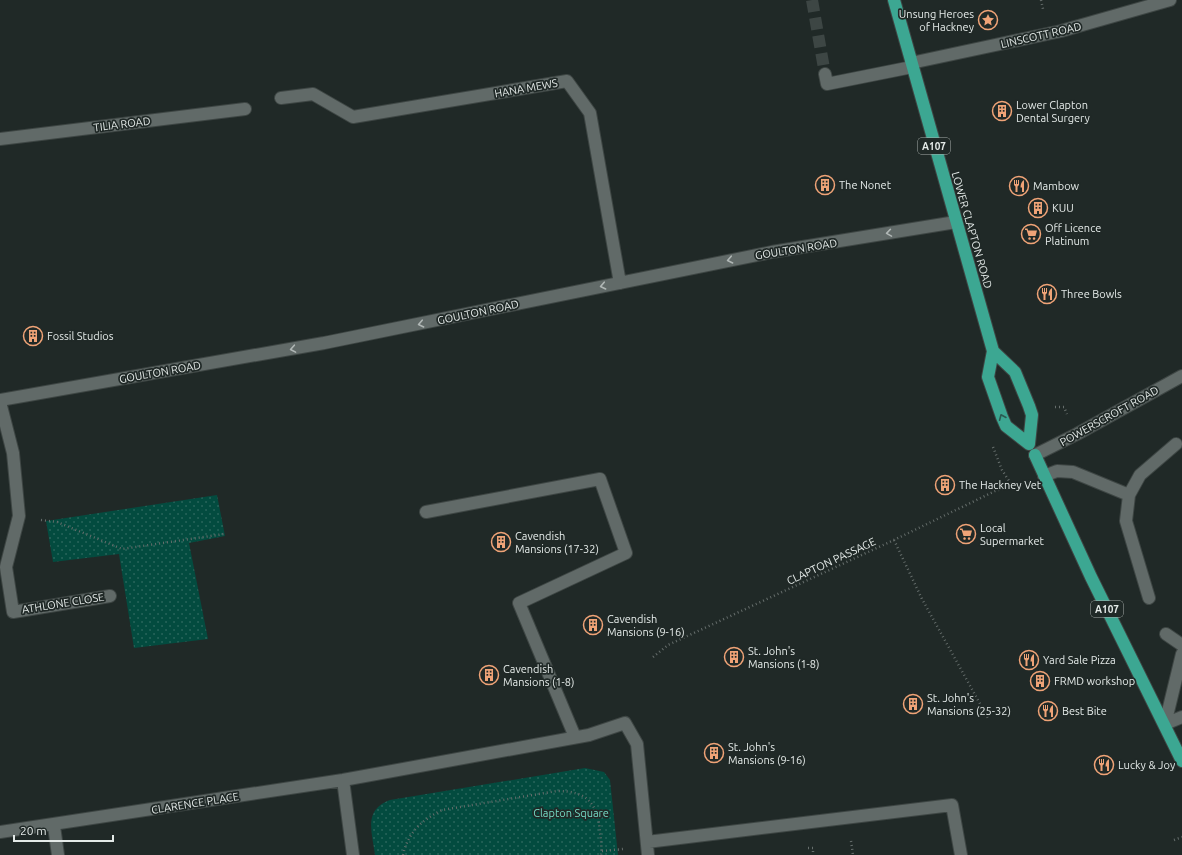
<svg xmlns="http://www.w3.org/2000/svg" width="1182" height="855" font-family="Ubuntu,sans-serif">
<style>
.grass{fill:url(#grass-dots)}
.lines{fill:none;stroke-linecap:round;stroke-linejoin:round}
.minor-tunnel{stroke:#3d4644;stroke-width:12;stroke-dasharray:12 6;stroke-linecap:butt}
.minor-casing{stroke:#3e4644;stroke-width:14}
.highway-casing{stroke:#3e4644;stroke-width:14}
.path{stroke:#666e6c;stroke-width:2.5;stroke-dasharray:1 3;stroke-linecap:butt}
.minor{stroke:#616a68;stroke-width:12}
.highway{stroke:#3ca792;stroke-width:12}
.oneway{stroke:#b0b7b5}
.oneway2{stroke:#2b5b52}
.labels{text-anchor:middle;stroke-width:3.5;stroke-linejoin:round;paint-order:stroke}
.shield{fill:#202927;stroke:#a9b0ae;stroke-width:1}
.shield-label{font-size:10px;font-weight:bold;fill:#e4eae8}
.poi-label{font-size:11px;fill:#e4eae8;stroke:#202927;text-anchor:start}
.street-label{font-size:11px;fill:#e4eae8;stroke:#202927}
.park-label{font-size:11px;fill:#75dbc5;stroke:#202927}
</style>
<defs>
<pattern id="grass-dots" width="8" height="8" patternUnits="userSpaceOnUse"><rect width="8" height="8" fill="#034b3f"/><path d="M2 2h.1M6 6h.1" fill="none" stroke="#28655b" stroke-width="1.8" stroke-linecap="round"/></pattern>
</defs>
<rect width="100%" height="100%" fill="#202927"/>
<!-- grass -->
<path class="grass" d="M 217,495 L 225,536 L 189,543 L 208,639 L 134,648 L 119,554 L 53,562 L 46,521 Z
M 585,768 L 604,772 L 610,780 L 618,855 L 375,855 C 372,832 363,810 390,800 Z"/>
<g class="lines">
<!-- minor-tunnel -->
<path class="minor-tunnel" d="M 812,0 L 825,74"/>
<defs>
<path id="minor" d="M 911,63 L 1061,31 L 1170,0
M 825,74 L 827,84 L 912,67
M 281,98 L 313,94 L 353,117 L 567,81 L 590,113 L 620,283
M 0,139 L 245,109
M 0,400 L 324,343 L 772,252 L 956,222
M 0,402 L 13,453 L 19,516 L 6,567 L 13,612 L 110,596
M 1035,455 L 1077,434 L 1182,376
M 1044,476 L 1057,471 L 1073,472 L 1129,495
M 426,512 L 600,479 L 626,553 L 519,603 L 575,737
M 1149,598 L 1126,521 L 1129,495 L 1140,475 L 1176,444
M 1166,634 L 1182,645
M 1165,724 L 1182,654
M 1165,724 L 1182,717
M 343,780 L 353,855
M 54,826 L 58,855
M 0,832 L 343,780 L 589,735 L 625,723 L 637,744 L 648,855
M 647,842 L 952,805 L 961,855"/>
<path id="highway" d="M 894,0 L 993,351 L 988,377 L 1002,417 L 1006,426 L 1029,444
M 993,351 L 1015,372 L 1029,406 L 1032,415 L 1029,444
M 1035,455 L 1091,577 L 1182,761"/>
</defs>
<!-- minor casing -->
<use href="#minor" class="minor-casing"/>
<!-- highway casing -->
<use href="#highway" class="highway-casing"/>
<!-- path -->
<path class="path" d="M 1041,0 L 1043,9
M 1055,407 L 1064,407 L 1067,414
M 993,447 L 1002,470 L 1013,487
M 41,520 L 57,522 L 122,549 L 224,534
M 894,540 L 922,599 L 989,720
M 653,657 L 668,645 L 894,540 L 995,491 L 1023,483
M 1174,840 L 1182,837
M 851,841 L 853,855
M 808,848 L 813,848 L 813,855
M 602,851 L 623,849
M 403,855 C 408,832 422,820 442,810 L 557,791 C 588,791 598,804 600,833 C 601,840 602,848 601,855"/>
<!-- minor -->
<use href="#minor" class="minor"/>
<!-- highway -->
<use href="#highway" class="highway"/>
</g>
<!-- one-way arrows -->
<defs><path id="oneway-chevron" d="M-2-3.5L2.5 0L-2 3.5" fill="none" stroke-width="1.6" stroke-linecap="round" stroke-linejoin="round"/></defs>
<g class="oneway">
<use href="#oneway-chevron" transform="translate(889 233) rotate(171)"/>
<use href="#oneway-chevron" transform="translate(730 260) rotate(168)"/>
<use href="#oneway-chevron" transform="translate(603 286) rotate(168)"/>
<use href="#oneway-chevron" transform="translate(421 324) rotate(168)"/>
<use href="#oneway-chevron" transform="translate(293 349) rotate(170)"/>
</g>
<use class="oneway2" href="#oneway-chevron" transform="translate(1002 417) rotate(-113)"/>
<!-- icons -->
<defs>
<symbol id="sight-ring" viewBox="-11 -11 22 22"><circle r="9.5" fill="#202927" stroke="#efa377" stroke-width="1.5"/><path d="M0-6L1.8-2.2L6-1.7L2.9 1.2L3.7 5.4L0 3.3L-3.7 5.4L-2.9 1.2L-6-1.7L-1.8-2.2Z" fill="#efa377"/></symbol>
<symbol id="building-ring" viewBox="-11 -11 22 22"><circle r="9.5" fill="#202927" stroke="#efa377" stroke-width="1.5"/><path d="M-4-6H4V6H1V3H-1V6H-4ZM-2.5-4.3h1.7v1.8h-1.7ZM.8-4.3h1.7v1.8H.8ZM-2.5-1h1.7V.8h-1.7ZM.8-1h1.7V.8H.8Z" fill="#efa377"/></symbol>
<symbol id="restaurant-ring" viewBox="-11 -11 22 22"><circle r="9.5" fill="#202927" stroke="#efa377" stroke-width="1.5"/><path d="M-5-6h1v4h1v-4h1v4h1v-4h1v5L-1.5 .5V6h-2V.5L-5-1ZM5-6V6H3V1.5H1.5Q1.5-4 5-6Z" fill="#efa377"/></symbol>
<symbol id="supermarket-ring" viewBox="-11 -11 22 22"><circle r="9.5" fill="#202927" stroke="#efa377" stroke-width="1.5"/><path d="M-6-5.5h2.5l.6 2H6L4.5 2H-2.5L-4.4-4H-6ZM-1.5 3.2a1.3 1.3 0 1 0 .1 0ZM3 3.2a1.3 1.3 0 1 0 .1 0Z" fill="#efa377"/></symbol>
</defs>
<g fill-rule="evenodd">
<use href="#sight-ring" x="977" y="9" width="22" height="22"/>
<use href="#building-ring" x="991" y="100" width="22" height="22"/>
<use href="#building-ring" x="814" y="174" width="22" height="22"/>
<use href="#restaurant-ring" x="1008" y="175" width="22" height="22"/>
<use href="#building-ring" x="1027" y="197" width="22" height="22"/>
<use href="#supermarket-ring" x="1020" y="223" width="22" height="22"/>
<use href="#restaurant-ring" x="1036" y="283" width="22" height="22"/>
<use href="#building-ring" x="22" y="325" width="22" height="22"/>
<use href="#building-ring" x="934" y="474" width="22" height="22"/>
<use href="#supermarket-ring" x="955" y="523" width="22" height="22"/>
<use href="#building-ring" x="490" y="531" width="22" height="22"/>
<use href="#building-ring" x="582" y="614" width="22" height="22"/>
<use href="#building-ring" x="723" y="646" width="22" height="22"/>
<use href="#restaurant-ring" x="1018" y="649" width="22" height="22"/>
<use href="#building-ring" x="478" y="664" width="22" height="22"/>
<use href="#building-ring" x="1029" y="670" width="22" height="22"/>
<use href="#building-ring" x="902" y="693" width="22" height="22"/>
<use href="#restaurant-ring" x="1037" y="700" width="22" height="22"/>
<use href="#building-ring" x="703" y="742" width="22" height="22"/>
<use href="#restaurant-ring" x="1093" y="754" width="22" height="22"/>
</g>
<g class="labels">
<!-- shield labels -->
<g class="shield">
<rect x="918" y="138" width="32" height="16" rx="3"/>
<rect x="1091" y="601" width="32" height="16" rx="3"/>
</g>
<g class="shield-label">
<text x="934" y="150">A107</text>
<text x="1107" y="613">A107</text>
</g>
<!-- poi labels -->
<g class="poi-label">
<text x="974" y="18" text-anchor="end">Unsung Heroes<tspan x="974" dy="13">of Hackney</tspan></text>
<text x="1016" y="109">Lower Clapton<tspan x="1016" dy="13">Dental Surgery</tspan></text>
<text x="839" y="189">The Nonet</text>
<text x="1033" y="190">Mambow</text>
<text x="1052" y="212">KUU</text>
<text x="1045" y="232">Off Licence<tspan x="1045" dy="13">Platinum</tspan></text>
<text x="1061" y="298">Three Bowls</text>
<text x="47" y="340">Fossil Studios</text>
<text x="959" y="489">The Hackney Vet</text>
<text x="980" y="532">Local<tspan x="980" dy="13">Supermarket</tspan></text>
<text x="515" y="540">Cavendish<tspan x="515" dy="13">Mansions (17-32)</tspan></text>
<text x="607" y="623">Cavendish<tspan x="607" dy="13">Mansions (9-16)</tspan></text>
<text x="748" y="655">St. John's<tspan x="748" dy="13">Mansions (1-8)</tspan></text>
<text x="1043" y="664">Yard Sale Pizza</text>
<text x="503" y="673">Cavendish<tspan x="503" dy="13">Mansions (1-8)</tspan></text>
<text x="1054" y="685">FRMD workshop</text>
<text x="927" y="702">St. John's<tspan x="927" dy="13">Mansions (25-32)</tspan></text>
<text x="1062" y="715">Best Bite</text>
<text x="728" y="751">St. John's<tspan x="728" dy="13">Mansions (9-16)</tspan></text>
<text x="1118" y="769">Lucky &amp; Joy</text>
</g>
<!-- street labels -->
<g class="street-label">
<text transform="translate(1041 35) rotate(-13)" y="4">LINSCOTT ROAD</text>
<text transform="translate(526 88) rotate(-10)" y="4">HANA MEWS</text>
<text transform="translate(122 124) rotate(-7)" y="4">TILIA ROAD</text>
<text transform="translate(972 230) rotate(74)" y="4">LOWER CLAPTON ROAD</text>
<text transform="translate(796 249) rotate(-9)" y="4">GOULTON ROAD</text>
<text transform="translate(478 312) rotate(-12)" y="4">GOULTON ROAD</text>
<text transform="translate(160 372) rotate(-10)" y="4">GOULTON ROAD</text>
<text transform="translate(1109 416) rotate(-29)" y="4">POWERSCROFT ROAD</text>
<text transform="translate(831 561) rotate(-25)" y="4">CLAPTON PASSAGE</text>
<text transform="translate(63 603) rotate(-9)" y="4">ATHLONE CLOSE</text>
<text transform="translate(195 803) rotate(-9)" y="4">CLARENCE PLACE</text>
</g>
<!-- park labels -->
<g class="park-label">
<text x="571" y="817">Clapton Square</text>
</g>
</g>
<!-- scale -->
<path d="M14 835v6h99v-6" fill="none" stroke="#e4eae8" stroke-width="2"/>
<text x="20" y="835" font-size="12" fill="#e4eae8" stroke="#202927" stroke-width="3" paint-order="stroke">20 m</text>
</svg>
